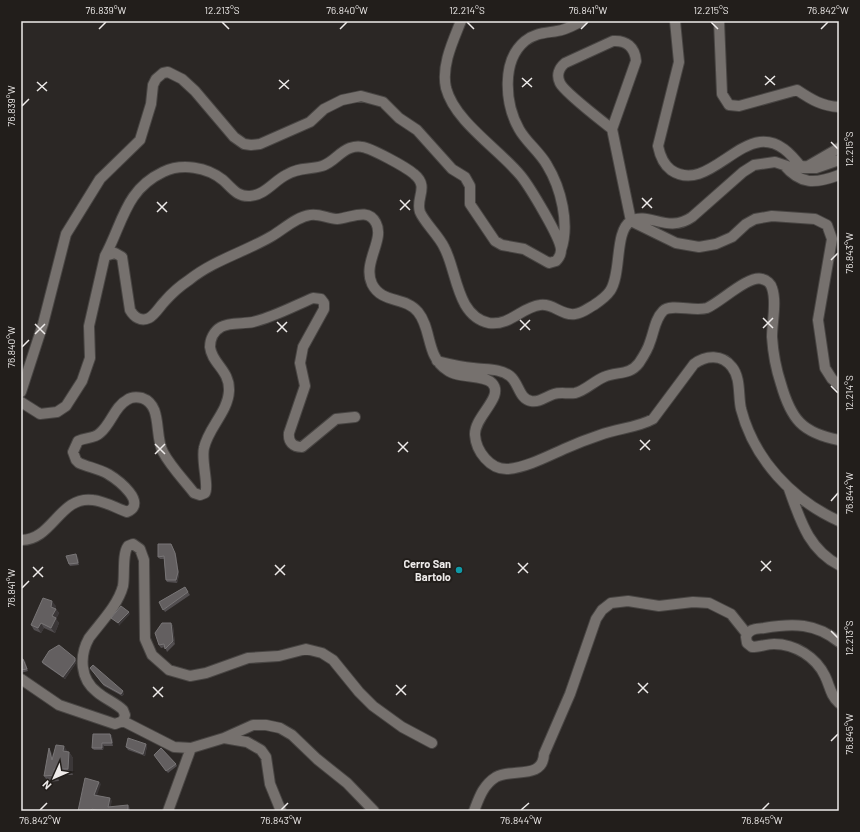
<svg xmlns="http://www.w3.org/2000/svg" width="860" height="832" font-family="Barlow,sans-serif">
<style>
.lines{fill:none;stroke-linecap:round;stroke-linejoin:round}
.minor-casing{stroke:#484543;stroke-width:12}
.minor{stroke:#76716e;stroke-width:10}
.wall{fill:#524e50}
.shaded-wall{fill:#3b3738}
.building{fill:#635f60;stroke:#787576}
.ticks{fill:none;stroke:#eeebea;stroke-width:1.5}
.culture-dot{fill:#0f9aa8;stroke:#221e1b;stroke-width:1.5}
.labels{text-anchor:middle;stroke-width:4;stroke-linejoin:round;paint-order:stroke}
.poi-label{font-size:11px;font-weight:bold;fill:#eeebea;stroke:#221e1b;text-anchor:end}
.neatline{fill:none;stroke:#eeebea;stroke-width:1.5}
.ticks-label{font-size:10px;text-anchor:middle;fill:#eeebea}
</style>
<rect width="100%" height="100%" fill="#2b2725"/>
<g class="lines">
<defs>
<path id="minor" d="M 675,21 L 679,62 L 658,146 C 660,156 663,164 671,170 C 702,191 730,146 760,142 C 779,140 791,154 802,168 L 816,168 L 839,160
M 719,21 L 722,94 L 729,105 L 739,106 L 797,90 C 812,100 822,106 839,107
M 613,41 C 626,40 635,47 636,61 L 612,129 C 602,121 564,92 560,83 C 556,75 559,68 565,63 Z
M 612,129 L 631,221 L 676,243 L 699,247 L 716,244 L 732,237 L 746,224 L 755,219 L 772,216 L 815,219 L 827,225 L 832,239 L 818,320 L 825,368 L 832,379 L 839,385
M 784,165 C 801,185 815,184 839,175
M 561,250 C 570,224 561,188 547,165 C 539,151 526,142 519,129 C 505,104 501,61 525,41 C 535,33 545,33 557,31 C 566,30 574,25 582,21
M 105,256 C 123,223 125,190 163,172 C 182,163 207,167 223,180 C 232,188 237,197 250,196 C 265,195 274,181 286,175 C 299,167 308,170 322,166 C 333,163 339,152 350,148 C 353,147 358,146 362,147 C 371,148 406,167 414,174 C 430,187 415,198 420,212 C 424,222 439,236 444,247 C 457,270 456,316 489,323 C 510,326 522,307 540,305 C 553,303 562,316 575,314 C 583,313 588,308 594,305 C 600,301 606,297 610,291 C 622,274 614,231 631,221 C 648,211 668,234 692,217 L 743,172 L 754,165 L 775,162 L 790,167 L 808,166 L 839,148
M 437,361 C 449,364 461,367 473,368 C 485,370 500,368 510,376 C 519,383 519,399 531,401 C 539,403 547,396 554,394 C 560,392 568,394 575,393 C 585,391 594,381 604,377 C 617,371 629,376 639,363 C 643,357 648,349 650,342 C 654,332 655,319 663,311 C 671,303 694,312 707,308 C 721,302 748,275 762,279 C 767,280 771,284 772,288 C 777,302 772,322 772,337 C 773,352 776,369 781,384 C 791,419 802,433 839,440
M 21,392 L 43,324 L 66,234 L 100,179 L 140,140 L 151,104 L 153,85 L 156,79 L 163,73 L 168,72 L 182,79 L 195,91 L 234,137 L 244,144 L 251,145 L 260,144 L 310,122 L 324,109 L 342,100 L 361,96 L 383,102 L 399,118 L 417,130 L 452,169 L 465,177 L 470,186 L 470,204 L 495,241 L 502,245 L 524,249 L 549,263 L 556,261 C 559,258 561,254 561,250 C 561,238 529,186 521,176 C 499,149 455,122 446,88 C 441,66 453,41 461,21
M 21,402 L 40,414 L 57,412 L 66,406 L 82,381 L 90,358 L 89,326 L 105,256 L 115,253 L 122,257 L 130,310 C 134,317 141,322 149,318 C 155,315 160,306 165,301 C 172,293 180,286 189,280 C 214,260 245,252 272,236 C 284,229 296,217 310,215 C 319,213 328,219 337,219 C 351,218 368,207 376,223 C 385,240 362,263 372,284 C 382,304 405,296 418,312 C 432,329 426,357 447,370 C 459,379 483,374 492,383 C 505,397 474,416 475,435 C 476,451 490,470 508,469 C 527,467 546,457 564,449 C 575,444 588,439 600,435 C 618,428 637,428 653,419 L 694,364 C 706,355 722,354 732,367 C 741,378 738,396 741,409 C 754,459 792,500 839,521
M 789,489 C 800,519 808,549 839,565
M 21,540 C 52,541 60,495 93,500 C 104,501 116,508 127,512 C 148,503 118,480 108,474 C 99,469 88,467 79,463 L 76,460 L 73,452 L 78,441 C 86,437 94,439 100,433 C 111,424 115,406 127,400 C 131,397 137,397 142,398 C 163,405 154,436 163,452 C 171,467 184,480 194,493 L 200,495 L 205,493 C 209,486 201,460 204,448 C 208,428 228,412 229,391 C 230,370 212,364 210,347 C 210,339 214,331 221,327 C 229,322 244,324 253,322 C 274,317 294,306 313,298 L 321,299 L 324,303 L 324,309 L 303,347 L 300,363 L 305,386 L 289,433 C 288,442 293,447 302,447 L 336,419 L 355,417
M 839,642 C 816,623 793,623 764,628 C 757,629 749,628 746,637 L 747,643 L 752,647 C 759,647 767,644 774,644 C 795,644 816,657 825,676 C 830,686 830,695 839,703
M 21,679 L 59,705 L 115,724 L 123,721 L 125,715 L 123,710 C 116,703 105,699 97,692 C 80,679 79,656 89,638 C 101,622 118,605 123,586 C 125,575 122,554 128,546 L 133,544 L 140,549 L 144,560 L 145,639 L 152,655 L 169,670 L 190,676 L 206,673 L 248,658 L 279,656 L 306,649 L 322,653 L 333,660 L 359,692 L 373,706 L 402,727 L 432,743
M 123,721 L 174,747 L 191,748 L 224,738 L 253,725 L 266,725 L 280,728 L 292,735 L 317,759 L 347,783 L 374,811
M 224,738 L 247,742 L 261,750 L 266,757 L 270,784 L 281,811
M 168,811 L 191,748
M 474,811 C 479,798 483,785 496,777 C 512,768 543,780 544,754 L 570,694 L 596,619 L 602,610 L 611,603 L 628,601 L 659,606 L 693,602 L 709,603 L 731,614 L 747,634"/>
</defs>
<!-- minor casing -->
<use href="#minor" class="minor-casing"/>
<!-- minor -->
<use href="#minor" class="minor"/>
</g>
<!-- wall -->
<path class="wall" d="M 171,544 L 176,555 L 179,575 L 177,583 L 167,582 L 166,580 L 164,559 L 160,559 L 158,557 Z
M 78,557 L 79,565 L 70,566 L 69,564 Z
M 185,587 L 190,595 L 165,612 L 159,602 Z
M 56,606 L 55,608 L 59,613 L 56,619 L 59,623 L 55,633 L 44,628 L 41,633 L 34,630 L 31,625 Z
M 171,623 L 173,626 L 175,644 L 167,652 L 165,647 L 161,648 L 159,645 Z
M 21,659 L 25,661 L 28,671 L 21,673 Z
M 76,660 L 76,663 L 65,679 L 43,664 L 42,662 Z
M 90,668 L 124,694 L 122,696 L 104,686 Z
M 110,734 L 112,736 L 113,746 L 104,746 L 103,750 L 94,750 L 92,748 Z
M 146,744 L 147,746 L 145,756 L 128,750 L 126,747 Z
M 68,752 L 69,752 L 73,758 L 73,775 L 58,775 L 59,781 L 48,782 L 44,776 L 53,755 Z
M 154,755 L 176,764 L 177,766 L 168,773 Z"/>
<!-- shaded-wall -->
<path class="shaded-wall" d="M 171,544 L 176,555 L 179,575 L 177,583 L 176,580 Z
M 76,554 L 78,557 L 79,565 L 78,563 Z
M 52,601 L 56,606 L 54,611 L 51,607 Z
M 56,609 L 59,613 L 56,619 L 59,623 L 55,633 L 51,628 L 52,616 Z
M 129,612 L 130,614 L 119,626 L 118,623 Z
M 41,623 L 44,628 L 41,633 L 38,628 Z
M 171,623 L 173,626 L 175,644 L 173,641 Z
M 75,658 L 76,660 L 76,663 L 65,679 L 63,677 Z
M 23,659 L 25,661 L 28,671 L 27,669 Z
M 123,691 L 124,694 L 122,696 L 121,694 Z
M 110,734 L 112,736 L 113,746 L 112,743 Z
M 102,743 L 104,746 L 103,750 L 102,748 Z
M 146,744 L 147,746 L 145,756 L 143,754 Z
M 64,746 L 68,752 L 63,751 Z
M 49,748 L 53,755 L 52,760 Z
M 69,752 L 73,758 L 73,775 L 68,769 Z
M 54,769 L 58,775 L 59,781 L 55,775 Z
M 99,782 L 101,784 L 96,798 L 94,795 Z
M 110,798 L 112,801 L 110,810 L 108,807 Z
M 128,805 L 130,808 L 130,811 L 128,811 Z"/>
<!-- building -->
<path class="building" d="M 158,544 L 171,544 L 175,553 L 178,572 L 176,580 L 166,580 L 164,556 L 158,557 Z
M 76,554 L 78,563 L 69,564 L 66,556 Z
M 185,587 L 188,592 L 163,610 L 159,602 Z
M 43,598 L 52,601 L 51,607 L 56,609 L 52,616 L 56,618 L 51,628 L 41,623 L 38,628 L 31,625 Z
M 121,606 L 129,612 L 118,623 L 111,618 Z
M 162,623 L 171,623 L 173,641 L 165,649 L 164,644 L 159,645 L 155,633 Z
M 59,645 L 75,658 L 75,661 L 63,677 L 42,662 L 49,651 Z
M 21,659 L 23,659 L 27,669 L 21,670 Z
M 93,665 L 123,691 L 121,694 L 103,684 L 90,668 Z
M 93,734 L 110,734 L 112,743 L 102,743 L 102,748 L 92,748 Z
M 128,738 L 146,744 L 143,754 L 126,747 Z
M 56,745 L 64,746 L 63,751 L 69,752 L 68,769 L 54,769 L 55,775 L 44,776 L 49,748 L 52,760 Z
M 161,748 L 176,764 L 166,771 L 154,755 Z
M 85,778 L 99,782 L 94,795 L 110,798 L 108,807 L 128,805 L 128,811 L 99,811 L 92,809 L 91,811 L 78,811 Z"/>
<!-- ticks -->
<path class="ticks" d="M 222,22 L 229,29M 467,22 L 474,29M 711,22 L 718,29M 99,29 L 106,22M 340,29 L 347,22M 581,29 L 588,22M 821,29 L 828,22M 765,76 L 775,85M 522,78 L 532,87M 279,80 L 289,89M 37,82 L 47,91M 765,85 L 775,76M 522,87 L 532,78M 279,89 L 289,80M 37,91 L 47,82M 22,106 L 29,99M 831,142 L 838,149M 642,198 L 652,208M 400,200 L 410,210M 157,202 L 167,212M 642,208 L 652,198M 400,210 L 410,200M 157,212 L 167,202M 831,260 L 838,253M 763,318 L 773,328M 520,320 L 530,330M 277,322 L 287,332M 35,324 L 45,334M 763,328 L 773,318M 520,330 L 530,320M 277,332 L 287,322M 35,334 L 45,324M 22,347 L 29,340M 831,386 L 838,393M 640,440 L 650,450M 398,442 L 408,452M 155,444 L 165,454M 640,450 L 650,440M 398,452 L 408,442M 155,454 L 165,444M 831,501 L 838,493M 761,561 L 771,571M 518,563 L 528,573M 275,565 L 285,575M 33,567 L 43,577M 761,571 L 771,561M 518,573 L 528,563M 275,575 L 285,565M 33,577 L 43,567M 22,588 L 29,581M 831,631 L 838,638M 638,683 L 648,693M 396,685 L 406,695M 153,687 L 163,697M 638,693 L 648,683M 396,695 L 406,685M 153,697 L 163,687M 831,741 L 838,734M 40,810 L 47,803M 281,810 L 288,803M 521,810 L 529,803M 762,810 L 769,803"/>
<!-- markers -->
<circle class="culture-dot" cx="459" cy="570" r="4"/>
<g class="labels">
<!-- poi labels -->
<g class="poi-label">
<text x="451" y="568">Cerro San<tspan x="451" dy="13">Bartolo</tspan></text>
</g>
</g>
<!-- border -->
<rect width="860" height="832" fill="none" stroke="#221e1b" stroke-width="44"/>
<!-- north arrow -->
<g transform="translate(54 778) rotate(225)" stroke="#221e1b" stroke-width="3" paint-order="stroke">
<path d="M0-3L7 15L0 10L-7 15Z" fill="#eeebea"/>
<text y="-6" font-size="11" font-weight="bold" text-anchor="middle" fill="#eeebea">N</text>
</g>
<rect x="22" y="22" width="816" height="788" class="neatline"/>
<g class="ticks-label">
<text x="106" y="14">76.839°W</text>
<text x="222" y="14">12.213°S</text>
<text x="347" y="14">76.840°W</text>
<text x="467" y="14">12.214°S</text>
<text x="588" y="14">76.841°W</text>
<text x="711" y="14">12.215°S</text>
<text x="828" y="14">76.842°W</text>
<text transform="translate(11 106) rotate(-90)" y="4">76.839°W</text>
<text transform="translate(849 149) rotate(-90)" y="4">12.215°S</text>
<text transform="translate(849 253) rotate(-90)" y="4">76.843°W</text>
<text transform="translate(11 347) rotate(-90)" y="4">76.840°W</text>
<text transform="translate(849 393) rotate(-90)" y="4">12.214°S</text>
<text transform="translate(849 493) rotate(-90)" y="4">76.844°W</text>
<text transform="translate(11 588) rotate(-90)" y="4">76.841°W</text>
<text transform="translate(849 638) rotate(-90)" y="4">12.213°S</text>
<text transform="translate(849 734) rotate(-90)" y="4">76.845°W</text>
<text x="40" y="824">76.842°W</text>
<text x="281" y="824">76.843°W</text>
<text x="521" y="824">76.844°W</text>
<text x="762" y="824">76.845°W</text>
</g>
</svg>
